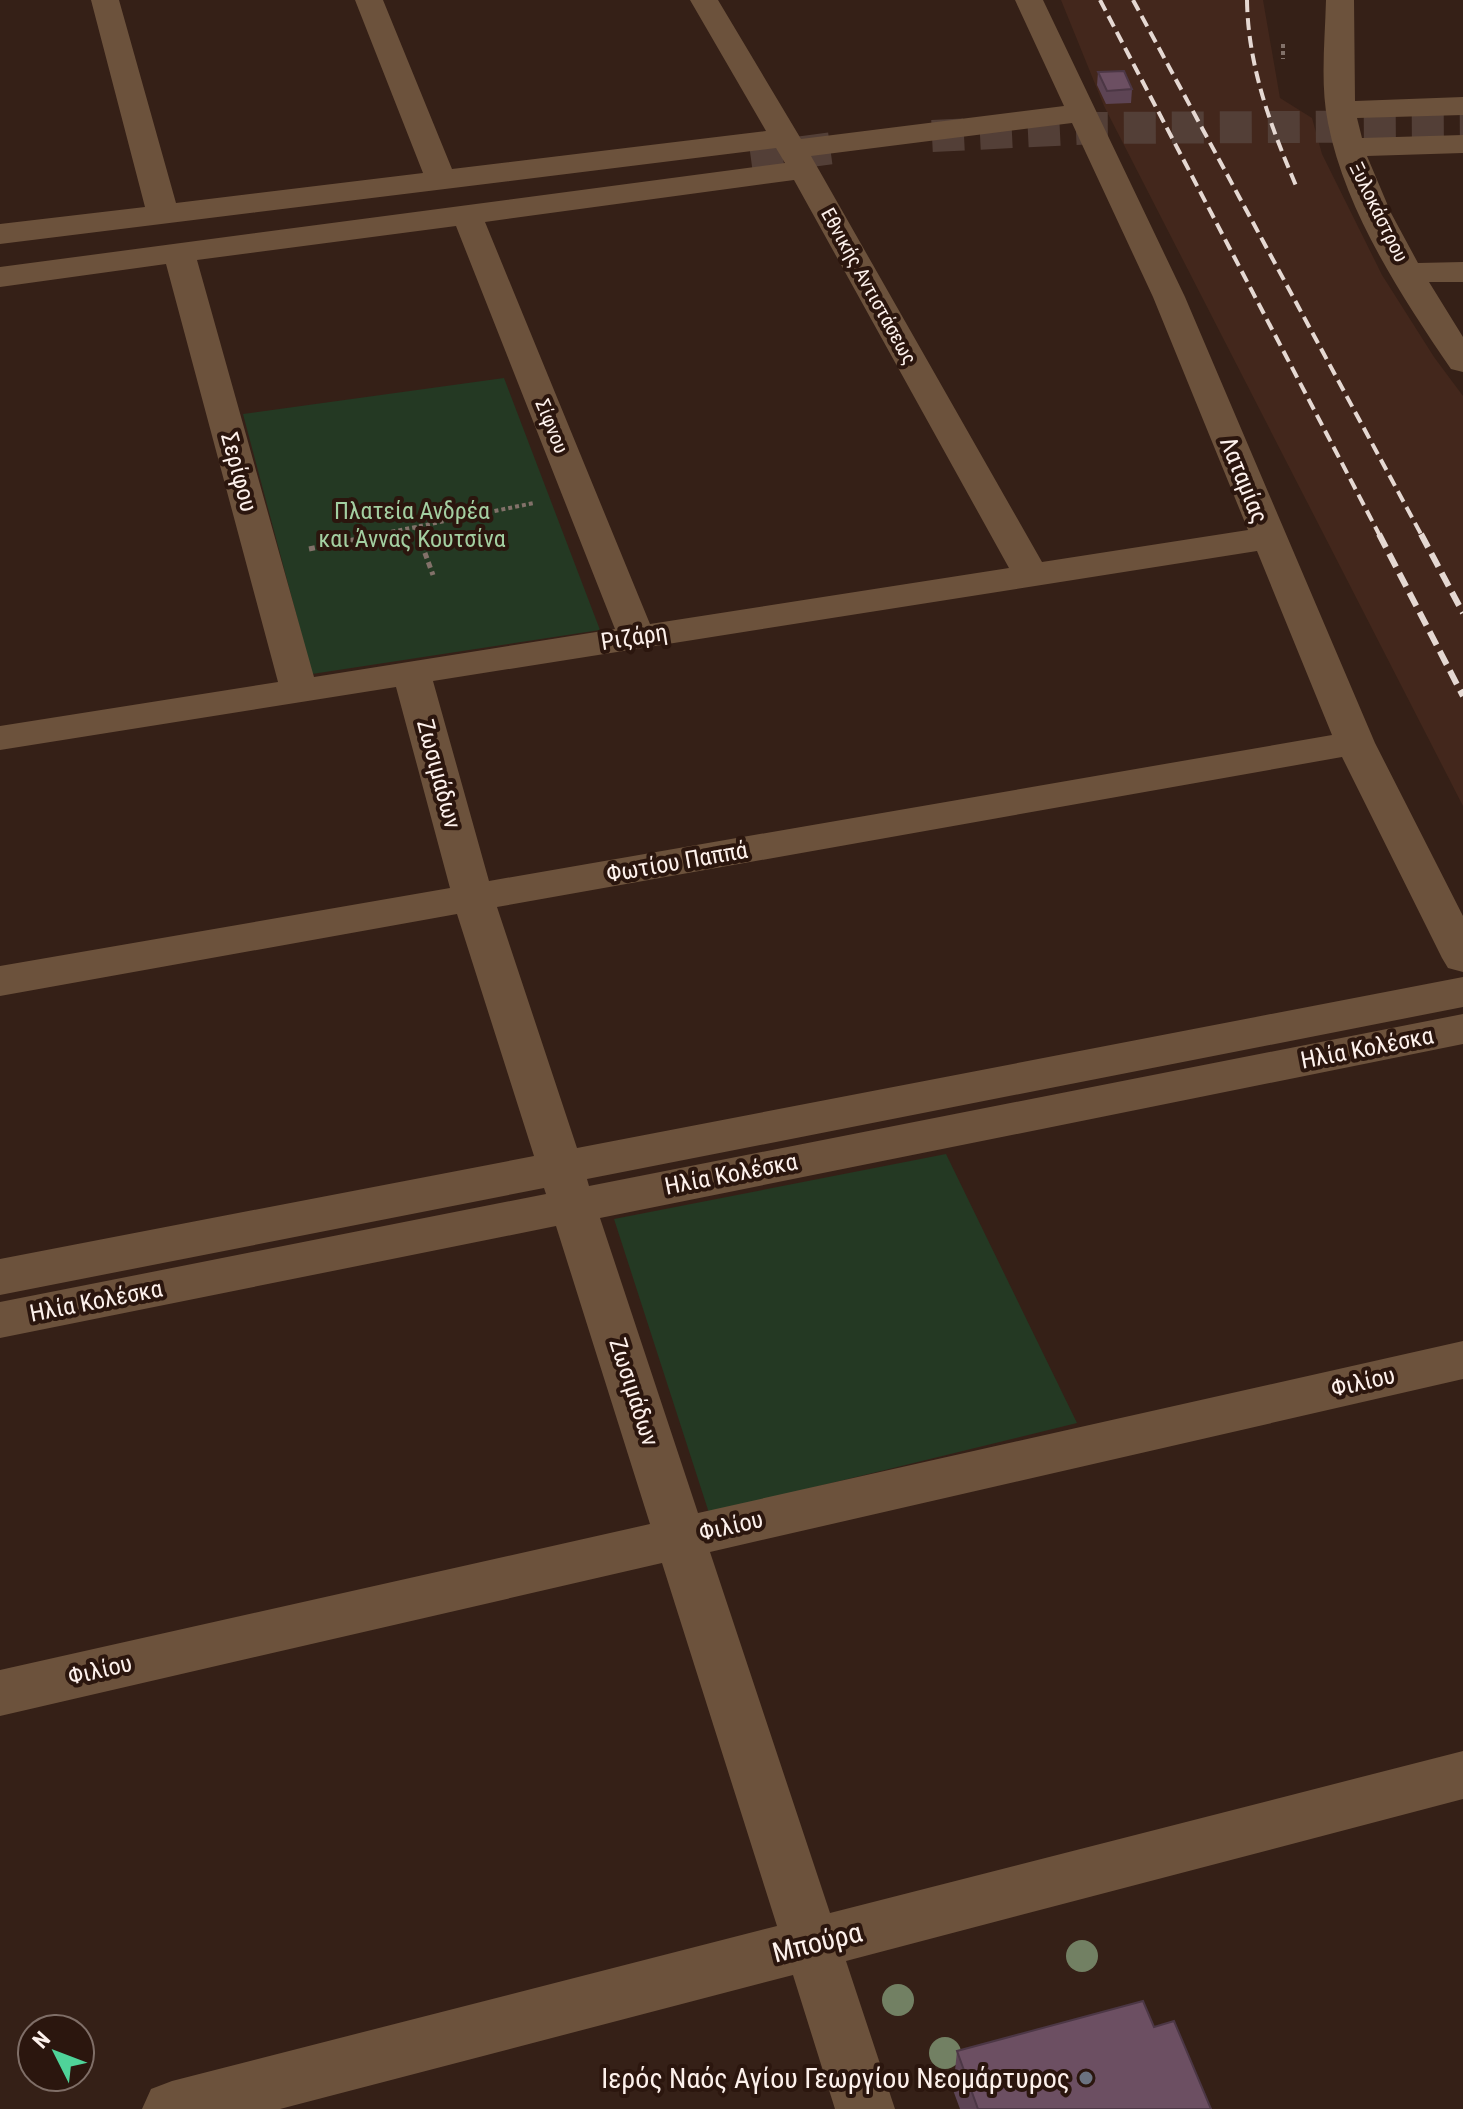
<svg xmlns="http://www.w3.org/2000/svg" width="1463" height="2109" font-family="'Roboto Condensed',sans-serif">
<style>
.built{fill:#43271c}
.green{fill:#243923}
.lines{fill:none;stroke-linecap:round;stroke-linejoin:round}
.minor-tunnel{stroke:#533f37;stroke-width:32;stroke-dasharray:32 16;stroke-linecap:butt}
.path-far1{stroke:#827169;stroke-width:4;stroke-dasharray:4 3;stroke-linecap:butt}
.path{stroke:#827169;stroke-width:5;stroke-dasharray:6 4;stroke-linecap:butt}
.minor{fill:#6c523c;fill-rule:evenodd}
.rail-far1{stroke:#e5d8d2;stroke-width:4;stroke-dasharray:12 6;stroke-linecap:butt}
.rail{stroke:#e5d8d2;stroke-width:6;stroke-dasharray:15 7;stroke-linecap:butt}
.tree{fill:#728063}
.wall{fill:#5d4454}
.building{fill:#6c4f62;stroke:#4c3745;stroke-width:2}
.worship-dot{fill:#6b7280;stroke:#2b160e;stroke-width:3}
.labels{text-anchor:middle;stroke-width:8;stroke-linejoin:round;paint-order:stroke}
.far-street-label{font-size:20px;fill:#fdf1ec;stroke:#2b160e}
.street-label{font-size:24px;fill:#fdf1ec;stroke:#2b160e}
.park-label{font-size:24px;fill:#a3cfa1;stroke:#2b160e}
.near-street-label{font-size:28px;fill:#fdf1ec;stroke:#2b160e}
.near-poi-label{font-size:28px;fill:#fdf1ec;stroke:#2b160e;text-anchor:end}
</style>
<rect width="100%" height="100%" fill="#352017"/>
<!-- built -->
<path class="built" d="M 1061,0 L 1263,0 L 1280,98 L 1312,118 L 1322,154 L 1382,275 L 1434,357 L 1463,396 L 1463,806 L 1104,106 Z"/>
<!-- green -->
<path class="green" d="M 504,378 L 600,630 L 312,674 L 243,414 Z
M 946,1154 L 1077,1423 L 709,1513 L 614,1219 Z"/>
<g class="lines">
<!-- minor-tunnel -->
<path class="minor-tunnel" d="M 932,136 L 1096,128 L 1463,126
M 751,159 L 840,147"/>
<!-- path-far1 -->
<path class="path-far1" d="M 1283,44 L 1283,59
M 415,526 L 419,536
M 371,536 L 534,503"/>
<!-- path -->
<path class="path" d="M 418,534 L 433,575
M 309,549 L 381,534"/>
<!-- minor -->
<path class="minor" d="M 91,0 L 119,0 L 176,203 L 423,173 L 355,0 L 383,0 L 452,169 L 766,131 L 690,0 L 718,0 L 801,139 L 1064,106 L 1015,0 L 1043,0 L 1185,297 L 1375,743 L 1463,916 L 1463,972 L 1448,968 L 1442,958 L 1342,757 L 497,907 L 577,1148 L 1463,977 L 1463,1007 L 587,1179 L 589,1186 L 1463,1014 L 1463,1044 L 600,1218 L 698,1513 L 1463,1341 L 1463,1379 L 710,1552 L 830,1913 L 1463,1751 L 1463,1799 L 846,1961 L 895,2109 L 835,2109 L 793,1975 L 280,2109 L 142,2109 L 151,2089 L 172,2081 L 777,1926 L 662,1563 L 0,1716 L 0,1670 L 650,1524 L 556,1226 L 0,1338 L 0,1302 L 546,1194 L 544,1188 L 0,1295 L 0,1259 L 534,1156 L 457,914 L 0,996 L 0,966 L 450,888 L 396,687 L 0,750 L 0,726 L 278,682 L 166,264 L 0,287 L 0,267 L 785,163 L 776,148 L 0,244 L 0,224 L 145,207 ZM 1072,123 L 1153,297 L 1248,530 L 1042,562 L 811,156 ZM 794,180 L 1009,568 L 650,624 L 485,222 ZM 456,226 L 615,629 L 314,677 L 197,260 ZM 1257,551 L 1332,735 L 489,881 L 433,681 Z
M 1326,0 L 1354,0 L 1355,101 L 1463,97 L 1463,115 L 1357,118 L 1362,138 L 1463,135 L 1463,153 L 1367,156 L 1391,213 L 1418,263 L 1463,262 L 1463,282 L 1429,282 L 1463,337 L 1463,372 L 1451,369 C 1401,296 1345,210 1328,123 C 1320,83 1325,41 1326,0 Z"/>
<!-- rail-far1 -->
<path class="rail-far1" d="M 1100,0 L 1380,536
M 1133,0 L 1422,536
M 1247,0 C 1248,67 1271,127 1297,188"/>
<!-- rail -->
<path class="rail" d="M 1379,534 L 1463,696
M 1421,534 L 1463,613"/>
</g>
<!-- trees -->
<g class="tree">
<circle cx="1082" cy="1956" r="16"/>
<circle cx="898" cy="2000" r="16"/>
<circle cx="945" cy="2053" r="16"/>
</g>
<!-- wall -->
<path class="wall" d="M 1098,72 L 1132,89 L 1131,103 L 1106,104 L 1097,85 Z
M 1154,2027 L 1211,2109 L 960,2109 L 953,2090 L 957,2051 Z"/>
<!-- building -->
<path class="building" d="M 1124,71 L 1132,89 L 1107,91 L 1098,72 Z
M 1143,2001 L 1154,2027 L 1174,2021 L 1211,2109 L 978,2109 L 957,2051 Z"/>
<!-- markers -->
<circle class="worship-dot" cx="1086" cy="2078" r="8"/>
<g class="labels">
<!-- far-street labels -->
<g class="far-street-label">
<text transform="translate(1379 212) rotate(64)" y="7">Ξυλοκάστρου</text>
<text transform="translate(869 286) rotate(61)" y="7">Εθνικής Αντιστάσεως</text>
<text transform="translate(552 426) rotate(68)" y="7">Σίφνου</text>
</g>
<!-- street labels -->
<g class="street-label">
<text transform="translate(239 472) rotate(75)" y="8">Σερίφου</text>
<text transform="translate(1244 480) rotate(68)" y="8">Λαταμίας</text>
<text transform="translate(634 637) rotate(-9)" y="8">Ριζάρη</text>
<text transform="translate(439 774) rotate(75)" y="8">Ζωσιμάδων</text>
<text transform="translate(677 862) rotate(-10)" y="8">Φωτίου Παππά</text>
<text transform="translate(1367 1048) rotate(-11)" y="8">Ηλία Κολέσκα</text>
<text transform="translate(731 1174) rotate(-11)" y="8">Ηλία Κολέσκα</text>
<text transform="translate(96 1301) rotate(-11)" y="8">Ηλία Κολέσκα</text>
<text transform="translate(1363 1382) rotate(-13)" y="8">Φιλίου</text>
<text transform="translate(634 1392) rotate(72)" y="8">Ζωσιμάδων</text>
<text transform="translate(731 1526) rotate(-13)" y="8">Φιλίου</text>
<text transform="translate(100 1670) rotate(-13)" y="8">Φιλίου</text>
</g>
<!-- park labels -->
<g class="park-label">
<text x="412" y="519">Πλατεία Ανδρέα<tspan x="412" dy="28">και Άννας Κουτσίνα</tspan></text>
</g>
<!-- near-street labels -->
<g class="near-street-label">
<text transform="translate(817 1942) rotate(-14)" y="10">Μπούρα</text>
</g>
<!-- near-poi labels -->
<g class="near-poi-label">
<text x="1070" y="2088">Ιερός Ναός Αγίου Γεωργίου Νεομάρτυρος</text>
</g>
</g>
<!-- north arrow -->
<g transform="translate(56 2053) rotate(312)"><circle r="38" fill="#2b160e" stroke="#7f6e67" stroke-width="2"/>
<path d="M0-6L14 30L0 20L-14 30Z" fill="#4fd399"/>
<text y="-12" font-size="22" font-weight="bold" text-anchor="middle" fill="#fdf1ec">N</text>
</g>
</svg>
